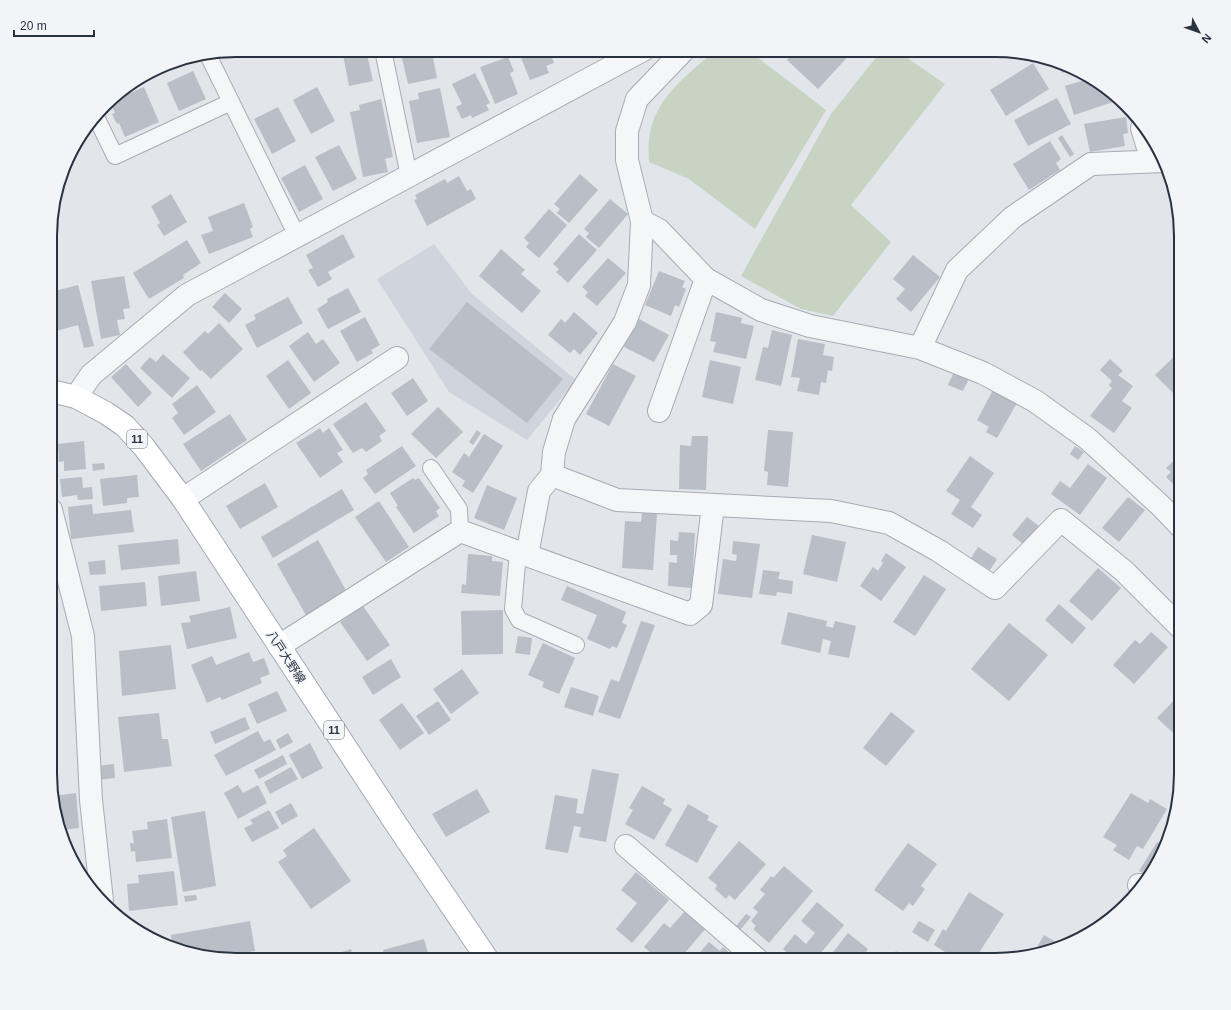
<svg xmlns="http://www.w3.org/2000/svg" width="1231" height="1010" font-family="Arial,'Noto Sans JP',sans-serif">
<style>
.built{fill:#d0d4dc}
.green{fill:#c7d4c3}
.building{fill:#b9bec7}
.lines{fill:none;stroke-linecap:round;stroke-linejoin:round}
.lane-casing{stroke:#a7acb4;stroke-width:18}
.street-casing{stroke:#a7acb4;stroke-width:24}
.primary-casing{stroke:#a2a8b6;stroke-width:24}
.lane{stroke:#f5f6f8;stroke-width:16}
.street{stroke:#f5f6f8;stroke-width:22}
.primary{stroke:#fff;stroke-width:22}
.labels{text-anchor:middle;stroke-width:3;stroke-linejoin:round;paint-order:stroke}
.shield{fill:#f2f4f7;stroke:#666c78;stroke-width:1}
.shield-label{font-size:11px;font-weight:bold;fill:#2a3242}
.street-label{font-size:12px;fill:#2a3242;stroke:#f2f4f7}
.rim{fill:none;stroke:#2a3242;stroke-width:2}
</style>
<rect width="100%" height="100%" fill="#e2e5ea"/>
<!-- built -->
<path class="built" d="M 434,244 L 472,294 L 576,380 L 527,440 L 449,392 L 377,279 Z"/>
<!-- green -->
<path class="green" d="M 716,50 L 748,50 L 826,110 L 755,229 L 689,179 L 649,162 C 649,155 648,147 649,140 C 653,99 687,75 716,50 Z
M 882,50 L 896,50 L 945,84 L 851,205 L 891,242 L 833,316 L 801,309 L 741,276 L 831,114 Z"/>
<!-- building -->
<path class="building" d="M 366,50 L 373,81 L 349,86 L 343,55 Z
M 518,50 L 549,50 L 554,63 L 546,66 L 549,73 L 530,80 Z
M 796,50 L 854,50 L 818,89 L 787,60 Z
M 432,52 L 437,78 L 408,84 L 402,58 Z
M 508,57 L 514,71 L 510,73 L 518,94 L 495,104 L 480,67 Z
M 1057,62 L 1066,64 L 1072,68 L 1062,73 Z
M 1033,63 L 1049,89 L 1006,116 L 990,90 Z
M 193,71 L 206,99 L 179,111 L 167,83 Z
M 475,73 L 490,103 L 486,105 L 489,110 L 472,118 L 471,115 L 462,119 L 456,107 L 462,104 L 452,84 Z
M 1088,79 L 1114,96 L 1116,101 L 1074,115 L 1065,86 Z
M 144,87 L 159,122 L 125,137 L 119,123 L 117,124 L 112,114 L 115,113 L 110,102 Z
M 317,87 L 335,121 L 311,134 L 293,100 Z
M 440,88 L 450,137 L 417,143 L 409,101 L 419,99 L 418,93 Z
M 1057,98 L 1071,124 L 1028,146 L 1014,120 Z
M 381,99 L 393,157 L 385,159 L 388,172 L 363,177 L 350,112 L 360,110 L 359,105 Z
M 278,107 L 296,141 L 272,154 L 254,119 Z
M 1126,117 L 1128,133 L 1123,134 L 1125,146 L 1090,152 L 1084,124 Z
M 1062,135 L 1074,154 L 1070,157 L 1058,138 Z
M 1050,141 L 1061,159 L 1056,163 L 1060,170 L 1029,190 L 1013,164 Z
M 339,145 L 357,179 L 333,191 L 315,157 Z
M 305,165 L 323,199 L 299,212 L 281,178 Z
M 580,174 L 598,190 L 569,223 L 557,213 L 560,209 L 554,204 Z
M 459,176 L 467,191 L 471,189 L 476,199 L 427,226 L 414,200 L 417,199 L 415,195 L 445,179 L 447,183 Z
M 171,194 L 187,222 L 164,236 L 157,225 L 160,223 L 151,206 Z
M 610,199 L 628,214 L 599,248 L 586,237 L 589,233 L 584,229 Z
M 244,203 L 253,227 L 250,229 L 253,237 L 209,254 L 201,235 L 213,231 L 208,217 Z
M 549,209 L 567,225 L 539,258 L 526,247 L 529,243 L 524,238 Z
M 343,234 L 355,257 L 328,272 L 332,279 L 318,287 L 308,270 L 313,268 L 306,255 Z
M 579,234 L 597,250 L 568,283 L 556,272 L 559,269 L 553,264 Z
M 187,240 L 201,263 L 183,275 L 184,278 L 149,299 L 133,273 Z
M 501,249 L 525,270 L 521,274 L 541,291 L 522,313 L 479,276 Z
M 913,255 L 940,277 L 911,312 L 896,299 L 905,289 L 893,279 Z
M 608,258 L 626,273 L 597,306 L 585,296 L 588,292 L 582,287 Z
M 659,271 L 685,281 L 682,287 L 686,289 L 679,307 L 675,305 L 671,316 L 645,305 Z
M 124,276 L 130,308 L 123,309 L 125,319 L 117,320 L 120,335 L 101,339 L 91,281 Z
M 78,285 L 94,346 L 84,348 L 78,325 L 56,331 L 51,314 L 51,292 Z
M 348,288 L 361,312 L 328,329 L 317,309 L 328,302 L 327,299 Z
M 225,293 L 242,309 L 229,323 L 212,307 Z
M 288,297 L 303,323 L 257,348 L 245,325 L 256,319 L 254,315 Z
M 467,302 L 563,379 L 527,423 L 429,349 Z
M 574,312 L 598,333 L 580,355 L 574,349 L 570,353 L 548,335 L 561,319 L 565,323 Z
M 716,312 L 742,318 L 741,323 L 754,326 L 746,359 L 713,352 L 716,342 L 710,341 Z
M 365,317 L 380,345 L 371,350 L 373,353 L 357,362 L 340,331 Z
M 639,319 L 669,335 L 654,362 L 624,347 Z
M 219,323 L 243,349 L 211,379 L 202,370 L 200,371 L 183,352 L 205,331 L 208,334 Z
M 772,330 L 792,335 L 781,386 L 755,380 L 763,347 L 768,348 Z
M 308,332 L 316,344 L 323,339 L 340,363 L 314,382 L 289,346 Z
M 798,339 L 825,344 L 823,355 L 834,357 L 832,371 L 828,370 L 826,383 L 821,382 L 819,395 L 797,391 L 800,378 L 791,377 Z
M 1181,350 L 1181,386 L 1173,393 L 1155,375 Z
M 163,354 L 190,378 L 172,398 L 140,368 L 150,357 L 156,362 Z
M 1110,359 L 1123,371 L 1118,375 L 1133,386 L 1122,401 L 1132,408 L 1114,433 L 1090,416 L 1112,388 L 1109,385 L 1112,381 L 1100,370 Z
M 288,360 L 311,393 L 289,409 L 266,376 Z
M 710,360 L 741,367 L 733,404 L 702,397 Z
M 126,364 L 152,393 L 138,407 L 111,377 Z
M 613,364 L 636,376 L 609,426 L 586,414 Z
M 954,372 L 969,379 L 963,391 L 948,385 Z
M 413,378 L 428,401 L 407,416 L 391,393 Z
M 197,385 L 216,412 L 184,435 L 172,418 L 178,413 L 172,404 Z
M 993,390 L 1017,403 L 997,438 L 986,432 L 989,427 L 977,420 Z
M 366,402 L 386,431 L 379,436 L 382,441 L 366,452 L 362,448 L 353,453 L 333,424 Z
M 438,407 L 463,432 L 436,458 L 411,434 Z
M 230,414 L 247,440 L 201,471 L 183,444 Z
M 320,428 L 323,433 L 329,428 L 343,450 L 337,453 L 343,462 L 320,478 L 296,443 Z
M 477,430 L 481,433 L 473,445 L 469,442 Z
M 768,430 L 793,432 L 788,487 L 767,485 L 768,472 L 764,471 Z
M 484,434 L 503,446 L 473,493 L 462,486 L 465,481 L 452,472 L 464,453 L 469,457 Z
M 692,436 L 708,436 L 706,490 L 679,489 L 680,445 L 691,446 Z
M 84,441 L 86,469 L 64,471 L 64,461 L 59,462 L 58,444 Z
M 402,446 L 416,466 L 375,494 L 363,478 L 368,474 L 366,470 Z
M 1075,446 L 1084,452 L 1078,460 L 1070,454 Z
M 1181,454 L 1181,492 L 1166,477 L 1171,472 L 1166,468 Z
M 970,456 L 994,473 L 971,507 L 982,515 L 973,528 L 951,514 L 960,500 L 946,491 Z
M 104,463 L 105,469 L 93,471 L 92,464 Z
M 1088,464 L 1107,478 L 1080,515 L 1051,494 L 1060,481 L 1070,488 Z
M 137,475 L 139,497 L 127,498 L 127,503 L 103,506 L 100,479 Z
M 82,477 L 83,488 L 92,487 L 93,499 L 78,500 L 77,495 L 62,497 L 60,479 Z
M 413,478 L 415,480 L 419,478 L 440,508 L 436,511 L 439,516 L 414,533 L 396,507 L 398,506 L 390,493 Z
M 265,483 L 278,507 L 240,529 L 226,506 Z
M 487,485 L 517,498 L 504,530 L 474,518 Z
M 342,489 L 354,510 L 273,558 L 261,537 Z
M 1128,497 L 1145,510 L 1119,542 L 1102,528 Z
M 379,501 L 409,547 L 386,562 L 355,517 Z
M 92,504 L 93,514 L 131,510 L 134,532 L 71,539 L 68,507 Z
M 642,513 L 657,514 L 653,570 L 622,568 L 625,521 L 641,522 Z
M 1027,517 L 1039,526 L 1024,545 L 1012,535 Z
M 679,532 L 695,533 L 692,588 L 668,586 L 669,562 L 677,563 L 677,555 L 670,555 L 670,540 L 678,541 Z
M 812,535 L 846,542 L 837,582 L 803,574 Z
M 178,539 L 180,564 L 121,570 L 118,545 Z
M 318,540 L 348,594 L 307,617 L 277,564 Z
M 733,541 L 760,544 L 752,598 L 718,594 L 723,559 L 736,561 L 737,555 L 732,554 Z
M 978,547 L 997,559 L 990,570 L 971,558 Z
M 886,553 L 906,567 L 881,601 L 860,586 L 873,567 L 878,571 L 883,563 L 881,561 Z
M 468,554 L 492,556 L 492,561 L 503,562 L 500,596 L 461,593 L 462,584 L 466,585 Z
M 105,560 L 106,574 L 90,575 L 88,562 Z
M 1098,568 L 1121,588 L 1092,621 L 1069,601 Z
M 763,570 L 780,572 L 778,579 L 793,581 L 792,594 L 777,592 L 776,596 L 759,594 Z
M 196,571 L 200,601 L 161,606 L 158,576 Z
M 924,575 L 946,589 L 915,636 L 893,622 Z
M 145,582 L 147,606 L 101,611 L 99,586 Z
M 567,586 L 626,612 L 622,623 L 627,625 L 617,648 L 612,646 L 610,649 L 587,639 L 597,615 L 561,600 Z
M 1059,604 L 1086,628 L 1072,644 L 1045,620 Z
M 363,606 L 390,645 L 367,661 L 340,622 Z
M 230,607 L 237,638 L 187,649 L 181,623 L 191,622 L 189,616 Z
M 503,610 L 503,654 L 462,655 L 461,611 Z
M 788,612 L 827,621 L 826,626 L 833,628 L 835,621 L 856,626 L 849,658 L 828,654 L 831,641 L 823,639 L 820,653 L 781,644 Z
M 641,621 L 655,625 L 620,719 L 598,712 L 611,679 L 619,682 Z
M 1009,623 L 1048,655 L 1009,701 L 971,669 Z
M 1151,632 L 1168,647 L 1134,684 L 1113,665 L 1135,640 L 1140,644 Z
M 518,636 L 532,638 L 530,655 L 515,653 Z
M 543,643 L 575,658 L 559,694 L 542,687 L 544,682 L 528,675 Z
M 171,645 L 176,689 L 122,696 L 119,651 Z
M 249,652 L 253,662 L 264,658 L 270,674 L 260,678 L 262,683 L 222,700 L 220,697 L 207,703 L 191,665 L 212,656 L 216,665 Z
M 391,659 L 401,677 L 373,695 L 362,677 Z
M 462,669 L 479,693 L 451,714 L 433,689 Z
M 571,687 L 599,696 L 593,716 L 564,707 Z
M 277,691 L 287,711 L 257,724 L 248,704 Z
M 1179,695 L 1181,696 L 1181,740 L 1157,718 Z
M 438,701 L 451,720 L 429,735 L 416,716 Z
M 402,703 L 424,733 L 400,750 L 379,720 Z
M 891,712 L 915,731 L 886,766 L 863,748 Z
M 159,713 L 162,739 L 168,739 L 172,766 L 124,772 L 118,717 Z
M 245,717 L 250,729 L 215,744 L 210,732 Z
M 258,731 L 264,742 L 270,739 L 276,750 L 226,776 L 214,755 Z
M 288,733 L 293,742 L 280,749 L 276,740 Z
M 51,741 L 55,741 L 56,760 L 50,760 Z
M 310,743 L 323,768 L 302,779 L 289,755 Z
M 283,755 L 287,764 L 259,779 L 254,770 Z
M 114,764 L 115,778 L 98,780 L 97,766 Z
M 291,767 L 298,779 L 270,794 L 264,782 Z
M 592,769 L 619,774 L 606,842 L 579,837 L 581,827 L 574,826 L 568,853 L 545,849 L 555,795 L 578,799 L 576,813 L 583,814 Z
M 238,785 L 243,793 L 258,785 L 267,803 L 238,819 L 224,793 Z
M 642,786 L 665,799 L 663,804 L 672,809 L 654,840 L 625,824 L 633,810 L 629,808 Z
M 477,789 L 490,812 L 446,837 L 432,814 Z
M 76,793 L 79,828 L 62,830 L 53,796 Z
M 1131,793 L 1148,803 L 1150,799 L 1167,809 L 1143,849 L 1137,846 L 1129,860 L 1113,850 L 1117,845 L 1103,837 Z
M 291,803 L 298,816 L 282,825 L 275,812 Z
M 688,804 L 709,816 L 707,820 L 718,826 L 697,863 L 665,845 Z
M 269,810 L 279,828 L 252,842 L 244,828 L 253,824 L 250,820 Z
M 205,811 L 216,886 L 183,892 L 171,817 Z
M 167,819 L 172,858 L 136,862 L 135,851 L 131,852 L 130,843 L 134,843 L 132,831 L 148,829 L 147,822 Z
M 314,828 L 351,881 L 311,909 L 278,862 L 287,856 L 283,850 Z
M 1166,839 L 1162,856 L 1147,876 L 1139,871 L 1157,842 L 1162,845 Z
M 739,841 L 766,864 L 735,900 L 729,895 L 726,899 L 715,889 L 717,885 L 708,878 Z
M 908,843 L 937,864 L 921,886 L 925,889 L 913,906 L 909,903 L 903,911 L 874,890 Z
M 72,859 L 77,859 L 79,869 Z
M 784,866 L 813,891 L 769,943 L 753,929 L 756,926 L 751,921 L 758,912 L 753,908 L 765,894 L 760,890 L 771,876 L 773,878 Z
M 174,871 L 178,905 L 129,911 L 127,884 L 139,883 L 138,875 Z
M 636,872 L 669,900 L 632,943 L 616,929 L 637,903 L 621,890 Z
M 969,892 L 1004,914 L 975,959 L 966,954 L 962,960 L 958,960 L 934,945 L 943,929 L 946,931 Z
M 196,895 L 197,900 L 185,902 L 184,896 Z
M 817,902 L 844,925 L 815,960 L 795,960 L 783,949 L 795,934 L 806,944 L 815,933 L 801,921 Z
M 686,910 L 706,928 L 679,960 L 659,960 L 644,947 L 664,923 L 670,928 Z
M 746,914 L 751,917 L 741,929 L 736,926 Z
M 250,921 L 255,951 L 215,957 L 173,948 L 171,935 Z
M 919,921 L 935,930 L 928,942 L 912,932 Z
M 848,933 L 868,949 L 860,960 L 835,960 L 830,956 Z
M 1044,935 L 1063,946 L 1034,952 Z
M 424,939 L 430,960 L 386,960 L 383,950 Z
M 709,942 L 720,951 L 723,947 L 732,955 L 727,960 L 693,960 Z
M 351,949 L 354,960 L 321,960 L 321,959 Z
M 896,951 L 906,960 L 889,960 Z
M 290,957 L 291,960 L 280,960 L 280,959 Z"/>
<g class="lines">
<defs>
<path id="lane" d="M 383,50 L 409,176
M 208,55 L 297,236
M 96,117 L 115,156 L 231,102
M 431,468 L 459,509 L 460,531
M 518,552 L 513,609 L 519,620 L 576,645"/>
<path id="street" d="M 684,50 L 637,99 L 627,131 L 627,160 L 642,221 L 639,285 L 625,322 L 564,419 L 554,452 L 552,475 L 617,500 L 831,511 L 889,523 L 939,551 L 995,588 L 1061,520 L 1124,571 L 1181,628
M 1142,128 L 1152,161
M 642,221 L 659,230 L 706,279 L 761,310 L 810,326 L 920,348 L 983,373 L 1035,401 L 1088,439 L 1161,506 L 1181,527
M 920,348 L 957,270 L 1013,217 L 1091,164 L 1164,161
M 76,397 L 91,375 L 187,295 L 643,50
M 659,411 L 706,279
M 183,499 L 397,358
M 51,510 L 83,636 L 91,800 L 102,901
M 527,555 L 539,491 L 552,475
M 279,646 L 460,531 L 690,614 L 701,605 L 713,505
M 626,846 L 758,960
M 1139,885 L 1141,886"/>
<path id="primary" d="M 51,391 L 76,397 L 106,413 L 125,426 L 144,447 L 183,499 L 398,827 L 488,960"/>
</defs>
<!-- lane casing -->
<use href="#lane" class="lane-casing"/>
<!-- street casing -->
<use href="#street" class="street-casing"/>
<!-- primary casing -->
<use href="#primary" class="primary-casing"/>
<!-- lane -->
<use href="#lane" class="lane"/>
<!-- street -->
<use href="#street" class="street"/>
<!-- primary -->
<use href="#primary" class="primary"/>
</g>
<g class="labels">
<!-- shield labels -->
<g class="shield">
<rect x="127" y="430" width="20" height="18" rx="3"/>
<rect x="324" y="721" width="20" height="18" rx="3"/>
</g>
<g class="shield-label">
<text x="137" y="443">11</text>
<text x="334" y="734">11</text>
</g>
<!-- street labels -->
<g class="street-label">
<text transform="translate(286 657) rotate(57)" y="4">八戸大野線</text>
</g>
</g>
<!-- crop -->
<path d="M0 0H1231V1010H0ZM236 57H995A179 179 0 0 1 1174 236V774A179 179 0 0 1 995 953H236A179 179 0 0 1 57 774V236A179 179 0 0 1 236 57Z" fill="#f2f4f7" fill-rule="evenodd"/>
<path class="rim" d="M236 57H995A179 179 0 0 1 1174 236V774A179 179 0 0 1 995 953H236A179 179 0 0 1 57 774V236A179 179 0 0 1 236 57Z"/>
<!-- north arrow -->
<g transform="translate(1199 32) rotate(131)" stroke="#f2f4f7" stroke-width="3" paint-order="stroke">
<path d="M0-3L7 15L0 10L-7 15Z" fill="#2a3242"/>
<text y="-6" font-size="11" font-weight="bold" text-anchor="middle" fill="#2a3242">N</text>
</g>
<!-- scale -->
<path d="M14 30v6h80v-6" fill="none" stroke="#2a3242" stroke-width="2"/>
<text x="20" y="30" font-size="12" fill="#2a3242" stroke="#f2f4f7" stroke-width="3" paint-order="stroke">20 m</text>
</svg>
